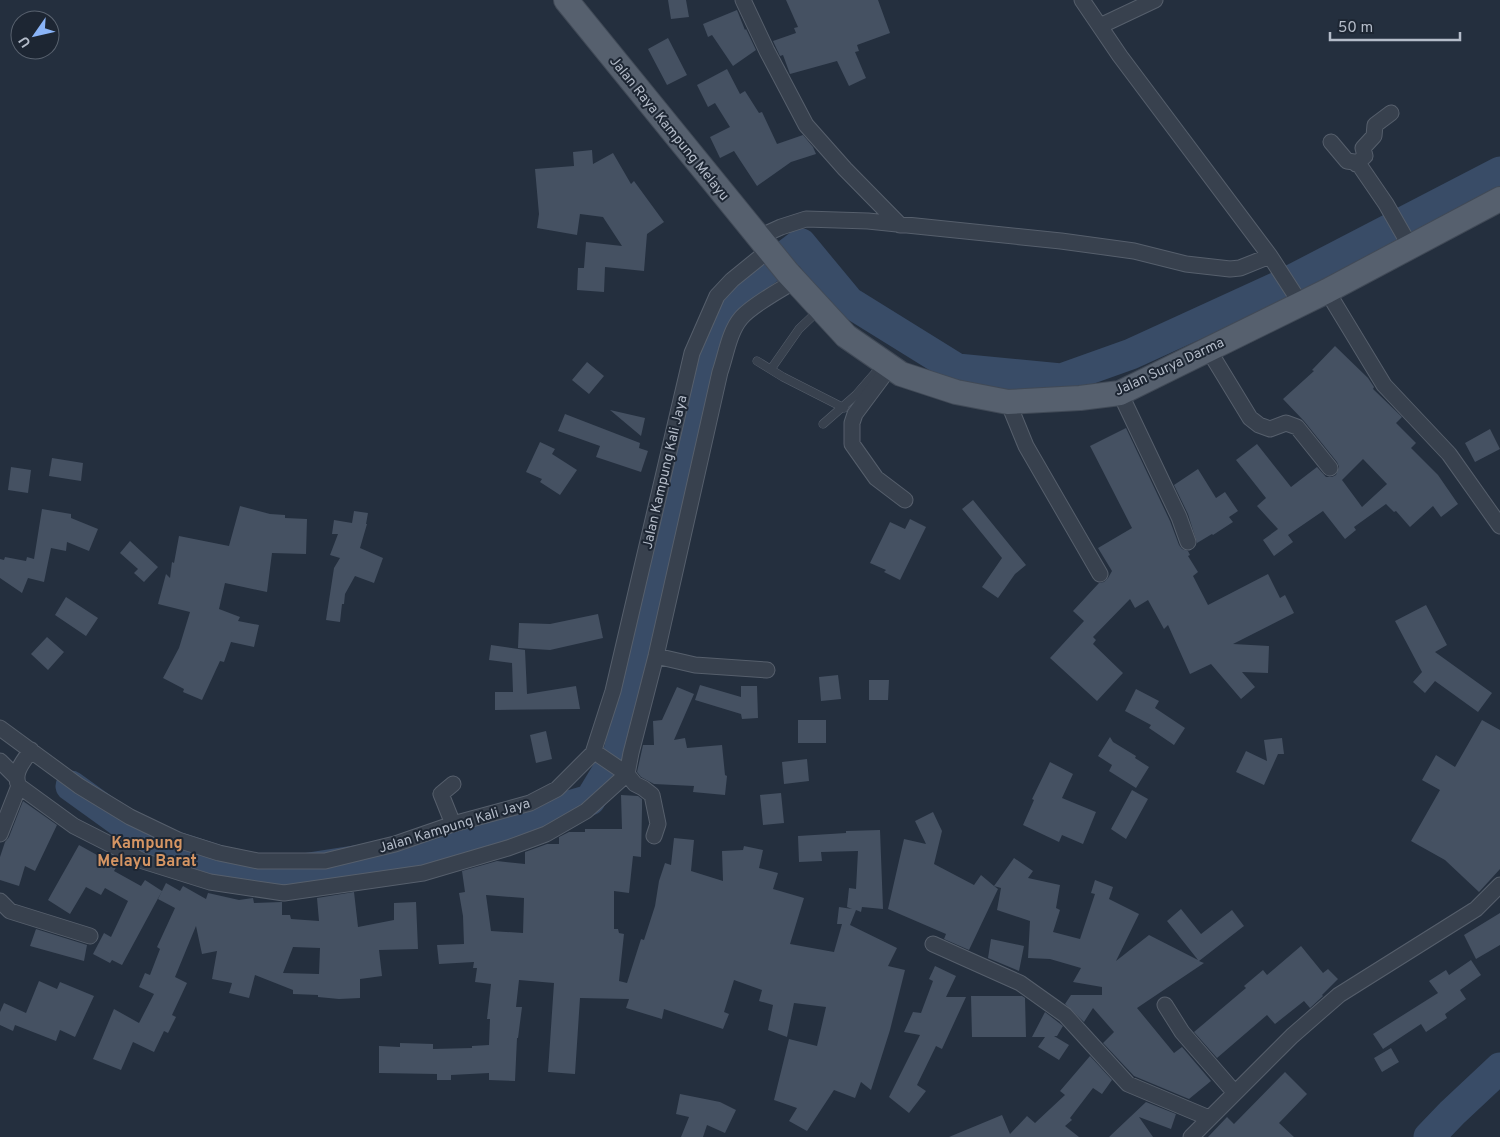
<svg xmlns="http://www.w3.org/2000/svg" width="1500" height="1137" font-family="Overpass,sans-serif">
<style>
.lines{fill:none;stroke-linecap:round;stroke-linejoin:round}
.river{stroke:#394c67;stroke-width:31}
.building{fill:#455162;fill-rule:evenodd}
.service-casing{stroke:#565f6c;stroke-width:9}
.minor-casing{stroke:#565f6c;stroke-width:17}
.primary-casing{stroke:#414a57;stroke-width:26}
.service{stroke:#38414e;stroke-width:8}
.minor{stroke:#38414e;stroke-width:15}
.primary{stroke:#56606e;stroke-width:24}
.labels{text-anchor:middle;stroke-width:4;stroke-linejoin:round;paint-order:stroke}
.street-label{font-size:14px;fill:#b4bcc9;stroke:#1d2633}
.quarter-label{font-size:16px;font-weight:bold;fill:#d59563;stroke:#1d2633}
</style>
<rect width="100%" height="100%" fill="#242f3e"/>
<g class="lines">
<!-- river -->
<path class="river" d="M 71,786 L 139,835 L 264,875 L 412,852 L 590,800 L 619,752 L 669,520 L 700,361 L 741,289 L 801,244 L 849,302 L 957,369 L 1061,379 L 1131,354 L 1284,284 L 1500,172
M 1429,1137 L 1452,1113 L 1500,1068"/>
</g>
<!-- building -->
<path class="building" d="M 668,0 L 686,0 L 689,17 L 671,19 Z
M 786,0 L 878,0 L 890,33 L 857,45 L 859,51 L 855,52 L 866,78 L 849,86 L 837,61 L 790,74 L 783,55 L 780,56 L 773,41 L 796,33 L 794,28 L 798,27 Z
M 737,10 L 745,30 L 746,29 L 756,50 L 733,66 L 712,35 L 708,37 L 703,24 Z
M 668,38 L 687,75 L 667,85 L 648,49 Z
M 727,69 L 740,94 L 745,91 L 759,113 L 762,112 L 777,144 L 803,135 L 813,147 L 816,154 L 791,162 L 757,186 L 734,151 L 720,158 L 710,137 L 730,127 L 715,103 L 708,107 L 697,85 Z
M 592,150 L 593,164 L 613,153 L 631,184 L 634,181 L 664,222 L 647,234 L 644,271 L 605,267 L 604,292 L 577,290 L 578,268 L 584,268 L 586,242 L 622,246 L 603,217 L 580,214 L 577,235 L 537,228 L 539,214 L 535,169 L 574,166 L 573,152 Z
M 1335,346 L 1368,378 L 1374,387 L 1373,389 L 1402,417 L 1396,423 L 1416,443 L 1411,448 L 1438,475 L 1458,504 L 1441,517 L 1433,506 L 1410,527 L 1396,511 L 1394,512 L 1386,504 L 1354,527 L 1356,530 L 1345,539 L 1323,511 L 1288,535 L 1293,542 L 1274,556 L 1263,540 L 1278,529 L 1257,506 L 1266,498 L 1236,460 L 1257,444 L 1291,487 L 1317,467 L 1326,477 L 1332,477 L 1336,475 L 1339,467 L 1337,462 L 1304,421 L 1283,399 L 1314,371 L 1312,370 ZM 1363,459 L 1387,484 L 1362,507 L 1342,480 Z
M 587,362 L 604,376 L 589,394 L 572,380 Z
M 610,410 L 645,418 L 641,436 Z
M 565,414 L 640,443 L 639,448 L 648,451 L 641,472 L 596,457 L 600,446 L 558,431 Z
M 1126,428 L 1170,521 L 1179,545 L 1182,549 L 1188,551 L 1190,555 L 1188,556 L 1198,572 L 1193,576 L 1208,605 L 1268,574 L 1280,598 L 1285,595 L 1294,613 L 1233,644 L 1269,646 L 1268,673 L 1242,672 L 1255,687 L 1241,699 L 1211,664 L 1190,674 L 1168,625 L 1164,629 L 1148,600 L 1135,608 L 1130,599 L 1093,637 L 1096,640 L 1093,644 L 1123,673 L 1097,701 L 1050,658 L 1084,621 L 1073,611 L 1099,583 L 1104,582 L 1108,578 L 1112,571 L 1098,548 L 1132,528 L 1090,446 Z
M 1490,429 L 1500,449 L 1475,462 L 1465,443 Z
M 540,442 L 555,449 L 552,454 L 577,470 L 560,495 L 540,482 L 542,479 L 526,472 Z
M 52,458 L 83,463 L 81,481 L 49,476 Z
M 11,467 L 31,470 L 28,493 L 8,490 Z
M 1198,469 L 1216,498 L 1225,492 L 1238,511 L 1229,517 L 1233,522 L 1213,535 L 1212,534 L 1197,543 L 1188,514 L 1174,485 Z
M 973,500 L 1026,565 L 1015,574 L 998,598 L 982,587 L 1002,558 L 962,509 Z
M 240,506 L 270,514 L 285,515 L 285,518 L 307,519 L 306,554 L 272,553 L 267,592 L 225,583 L 219,609 L 240,617 L 238,621 L 259,625 L 254,647 L 231,642 L 224,662 L 220,661 L 202,700 L 183,692 L 184,689 L 163,678 L 179,648 L 190,612 L 158,604 L 166,574 L 170,578 L 172,562 L 174,563 L 179,536 L 229,546 Z
M 42,509 L 71,514 L 71,518 L 98,529 L 89,551 L 67,542 L 66,551 L 51,548 L 44,582 L 28,578 L 22,593 L 0,578 L 0,559 L 4,560 L 5,557 L 26,561 L 27,557 L 34,559 Z
M 354,511 L 368,513 L 366,524 L 367,524 L 360,548 L 383,558 L 374,583 L 355,576 L 345,594 L 344,604 L 342,604 L 340,622 L 326,620 L 334,568 L 340,558 L 330,555 L 338,534 L 332,534 L 334,520 L 352,523 Z
M 910,519 L 926,527 L 900,580 L 884,572 L 886,570 L 870,563 L 890,522 L 905,529 Z
M 130,541 L 158,567 L 144,582 L 134,573 L 138,569 L 120,553 Z
M 66,597 L 98,618 L 86,636 L 55,615 Z
M 1426,605 L 1447,645 L 1435,652 L 1492,693 L 1478,712 L 1435,681 L 1425,693 L 1413,682 L 1422,672 L 1395,621 Z
M 598,614 L 603,638 L 550,650 L 518,648 L 519,623 L 550,624 Z
M 47,637 L 64,652 L 48,670 L 31,654 Z
M 491,645 L 525,650 L 527,694 L 576,686 L 580,709 L 495,710 L 495,692 L 513,692 L 512,663 L 489,660 Z
M 838,675 L 841,699 L 821,701 L 819,677 Z
M 869,680 L 889,680 L 888,700 L 869,700 Z
M 700,685 L 741,697 L 741,686 L 757,686 L 758,718 L 742,719 L 741,714 L 695,700 Z
M 677,687 L 694,694 L 674,740 L 685,738 L 687,748 L 722,745 L 725,775 L 727,776 L 725,795 L 693,792 L 694,786 L 654,784 L 641,777 L 637,772 L 643,745 L 654,745 L 653,721 L 662,720 Z
M 1136,689 L 1159,701 L 1155,708 L 1185,728 L 1174,745 L 1149,728 L 1151,725 L 1125,711 Z
M 798,720 L 826,720 L 826,743 L 798,743 Z
M 1482,720 L 1500,730 L 1500,869 L 1479,892 L 1445,860 L 1411,841 L 1440,790 L 1422,780 L 1436,755 L 1455,767 Z
M 546,731 L 552,759 L 536,763 L 530,735 Z
M 1110,737 L 1113,742 L 1136,756 L 1135,758 L 1149,767 L 1136,788 L 1109,771 L 1112,765 L 1098,756 Z
M 1282,738 L 1284,754 L 1278,754 L 1264,785 L 1236,772 L 1246,751 L 1267,761 L 1264,740 Z
M 807,759 L 809,781 L 784,784 L 782,762 Z
M 1050,762 L 1073,774 L 1062,798 L 1096,812 L 1083,844 L 1062,835 L 1059,842 L 1023,825 L 1034,800 L 1032,799 Z
M 1132,790 L 1148,799 L 1126,839 L 1111,829 Z
M 781,793 L 784,823 L 763,825 L 760,795 Z
M 621,795 L 638,796 L 642,799 L 642,809 L 641,857 L 633,856 L 629,893 L 614,891 L 614,929 L 618,929 L 619,933 L 624,934 L 619,981 L 627,983 L 641,939 L 644,940 L 655,906 L 659,881 L 665,863 L 671,865 L 674,838 L 694,840 L 691,871 L 723,881 L 722,851 L 743,850 L 744,846 L 763,850 L 759,868 L 778,873 L 773,889 L 804,898 L 790,944 L 834,952 L 842,924 L 837,924 L 839,907 L 852,909 L 847,907 L 849,888 L 856,889 L 858,851 L 821,852 L 822,861 L 799,862 L 798,836 L 846,833 L 846,831 L 880,830 L 883,909 L 862,907 L 861,912 L 856,910 L 850,925 L 848,924 L 897,948 L 888,966 L 905,970 L 890,1030 L 871,1090 L 861,1082 L 855,1098 L 834,1090 L 807,1131 L 789,1121 L 797,1108 L 774,1100 L 789,1039 L 817,1046 L 826,1007 L 794,1003 L 787,1037 L 768,1030 L 773,1005 L 759,1001 L 762,990 L 734,980 L 724,1012 L 729,1014 L 723,1029 L 664,1009 L 662,1019 L 626,1008 L 629,999 L 580,998 L 575,1074 L 548,1072 L 554,983 L 519,980 L 516,1007 L 522,1007 L 518,1038 L 517,1038 L 515,1081 L 489,1080 L 489,1073 L 451,1075 L 451,1080 L 437,1080 L 437,1074 L 379,1073 L 379,1046 L 400,1047 L 400,1043 L 433,1044 L 433,1049 L 472,1048 L 472,1046 L 489,1045 L 490,1019 L 487,1019 L 491,984 L 475,982 L 477,968 L 473,968 L 474,962 L 439,964 L 437,945 L 464,944 L 463,916 L 459,893 L 465,892 L 462,871 L 497,861 L 525,864 L 525,852 L 547,844 L 559,844 L 559,837 L 569,832 L 585,832 L 585,829 L 622,829 ZM 486,895 L 524,898 L 523,933 L 491,931 Z
M 23,801 L 57,825 L 35,871 L 25,866 L 19,886 L 0,880 L 0,857 L 5,842 L 9,837 Z
M 933,812 L 942,831 L 934,864 L 974,885 L 981,875 L 994,886 L 1014,858 L 1033,871 L 1028,878 L 1060,885 L 1056,908 L 1060,910 L 1053,932 L 1080,939 L 1095,894 L 1091,893 L 1095,880 L 1113,887 L 1109,899 L 1139,914 L 1116,961 L 1149,935 L 1198,960 L 1167,921 L 1181,909 L 1201,934 L 1232,910 L 1244,926 L 1199,961 L 1204,963 L 1137,1008 L 1174,1053 L 1182,1047 L 1211,1081 L 1189,1099 L 1134,1076 L 1103,1043 L 1114,1032 L 1093,1008 L 1084,1022 L 1065,1004 L 1071,995 L 1102,995 L 1102,987 L 1073,982 L 1081,968 L 1050,959 L 1028,958 L 1030,921 L 997,910 L 1001,888 L 994,886 L 998,889 L 969,950 L 944,939 L 946,934 L 888,909 L 904,839 L 926,844 L 915,821 Z
M 79,845 L 97,855 L 99,853 L 118,864 L 114,871 L 141,886 L 145,880 L 162,891 L 122,965 L 112,960 L 110,963 L 93,954 L 104,933 L 111,937 L 128,901 L 105,888 L 101,895 L 86,887 L 70,914 L 48,900 Z
M 166,883 L 180,891 L 183,886 L 206,899 L 208,893 L 239,900 L 253,898 L 254,903 L 282,902 L 282,915 L 290,915 L 291,919 L 319,921 L 317,898 L 354,892 L 358,927 L 394,920 L 394,903 L 416,902 L 418,949 L 379,950 L 382,976 L 360,979 L 360,998 L 339,999 L 318,997 L 318,995 L 293,994 L 293,990 L 255,975 L 249,998 L 229,993 L 232,983 L 212,979 L 217,951 L 202,954 L 196,926 L 175,977 L 187,983 L 172,1015 L 176,1017 L 168,1033 L 164,1031 L 154,1052 L 133,1042 L 121,1070 L 93,1059 L 114,1009 L 139,1023 L 154,994 L 139,987 L 145,973 L 150,975 L 160,949 L 157,947 L 175,908 L 158,899 ZM 293,947 L 320,948 L 319,974 L 283,973 Z
M 1500,913 L 1500,945 L 1476,959 L 1464,935 Z
M 36,929 L 87,945 L 84,961 L 30,946 Z
M 991,939 L 1024,946 L 1019,971 L 988,958 Z
M 1301,946 L 1323,973 L 1328,969 L 1338,979 L 1322,995 L 1323,996 L 1310,1008 L 1304,1001 L 1275,1024 L 1267,1015 L 1217,1058 L 1194,1032 L 1246,988 L 1244,986 L 1263,970 L 1267,975 Z
M 1471,960 L 1481,975 L 1460,990 L 1466,999 L 1445,1014 L 1447,1018 L 1426,1032 L 1421,1024 L 1383,1049 L 1373,1034 L 1438,993 L 1429,981 L 1446,970 L 1449,975 Z
M 935,966 L 956,976 L 946,997 L 966,997 L 942,1049 L 936,1046 L 917,1085 L 926,1091 L 909,1113 L 889,1097 L 920,1035 L 904,1032 L 913,1012 L 921,1013 L 933,981 L 929,979 Z
M 39,981 L 57,989 L 60,982 L 94,996 L 75,1037 L 60,1030 L 56,1041 L 15,1025 L 13,1031 L 0,1025 L 0,1012 L 4,1003 L 26,1013 Z
M 971,996 L 1022,996 L 1025,998 L 1026,1037 L 972,1037 Z
M 1045,1012 L 1063,1026 L 1057,1036 L 1054,1036 L 1069,1045 L 1059,1060 L 1038,1047 L 1045,1037 L 1032,1037 Z
M 1391,1048 L 1399,1062 L 1382,1072 L 1374,1058 Z
M 1090,1056 L 1112,1080 L 1102,1094 L 1093,1088 L 1070,1118 L 1072,1120 L 1065,1126 L 1079,1137 L 949,1137 L 1002,1115 L 1010,1134 L 1027,1116 L 1035,1123 L 1065,1095 L 1060,1091 Z
M 1285,1072 L 1307,1094 L 1279,1123 L 1294,1137 L 1208,1137 L 1227,1117 L 1234,1124 Z
M 680,1094 L 720,1102 L 736,1110 L 725,1133 L 707,1125 L 703,1137 L 681,1137 L 689,1117 L 676,1114 Z
M 1146,1102 L 1176,1114 L 1171,1129 L 1139,1117 L 1153,1137 L 1109,1137 Z"/>
<g class="lines">
<defs>
<path id="service" d="M 757,361 L 783,377 L 844,408
M 771,369 L 799,329 L 819,310
M 823,424 L 856,395 L 883,364"/>
<path id="minor" d="M 743,0 L 767,51 L 806,125 L 845,169 L 900,225
M 1082,0 L 1120,56 L 1270,256 L 1301,304
M 1100,26 L 1155,0
M 1331,142 L 1347,161 L 1354,162 L 1360,166 L 1386,204 L 1410,246
M 1356,164 L 1365,156 L 1363,148 L 1374,136 L 1375,125 L 1391,113
M 759,237 L 781,227 L 806,219 L 868,221 L 1061,241 L 1134,251 L 1186,264 L 1230,269 L 1240,268 L 1270,256
M 1327,291 L 1384,385 L 1449,454 L 1500,526
M 1208,349 L 1250,418 L 1259,425 L 1270,429 L 1286,423 L 1297,427 L 1330,468
M 890,367 L 855,414 L 852,423 L 852,444 L 876,478 L 905,500
M 1120,393 L 1179,517 L 1188,542
M 1008,402 L 1026,446 L 1100,574
M 656,656 L 695,665 L 767,670
M 0,728 L 79,786 L 130,817 L 178,840 L 219,853 L 258,861 L 325,861 L 395,844 L 453,824 L 530,803 L 557,789 L 593,753 L 613,691 L 692,353 L 717,296 L 732,280 L 769,250
M 0,761 L 16,777
M 19,786 L 74,826 L 143,861 L 210,882 L 284,893 L 423,873 L 508,848 L 546,834 L 586,811 L 627,774 L 599,755 L 593,753
M 453,824 L 441,794 L 453,784
M 0,834 L 19,786 C 12,773 24,761 31,750
M 654,836 L 658,824 L 652,795 L 643,788 L 635,784 L 627,774 L 631,753 L 656,656 L 720,372 C 726,355 729,332 741,318 C 751,306 781,289 795,281
M 0,901 L 10,911 L 90,936
M 933,944 L 1020,983 L 1065,1015 L 1128,1084 L 1209,1118
M 1165,1005 L 1182,1032 L 1235,1093
M 1191,1137 L 1292,1036 L 1339,995 L 1476,909 L 1500,885"/>
<path id="primary" d="M 566,0 L 788,273 L 846,336 L 901,374 L 956,392 L 1008,402 L 1080,398 L 1120,393 L 1327,291 L 1500,199"/>
</defs>
<!-- service casing -->
<use href="#service" class="service-casing"/>
<!-- minor casing -->
<use href="#minor" class="minor-casing"/>
<!-- primary casing -->
<use href="#primary" class="primary-casing"/>
<!-- service -->
<use href="#service" class="service"/>
<!-- minor -->
<use href="#minor" class="minor"/>
<!-- primary -->
<use href="#primary" class="primary"/>
</g>
<g class="labels">
<!-- street labels -->
<g class="street-label">
<text transform="translate(670 128) rotate(51)" y="5">Jalan Raya Kampung Melayu</text>
<text transform="translate(1169 366) rotate(-25)" y="5">Jalan Surya Darma</text>
<text transform="translate(664 472) rotate(-77)" y="5">Jalan Kampung Kali Jaya</text>
<text transform="translate(454 825) rotate(-17)" y="5">Jalan Kampung Kali Jaya</text>
</g>
<!-- quarter labels -->
<g class="quarter-label">
<text x="147" y="848">Kampung<tspan x="147" dy="18">Melayu Barat</tspan></text>
</g>
</g>
<!-- north arrow -->
<g transform="translate(35 35) rotate(236)"><circle r="24" fill="#1d2633" stroke="#59626f"/>
<path d="M0-4L9 19L0 12L-9 19Z" fill="#8ab4f8"/>
<text y="-8" font-size="14" font-weight="bold" text-anchor="middle" fill="#b4bcc9">U</text>
</g>
<!-- scale -->
<path d="M1330 32v8h130v-8" fill="none" stroke="#b4bcc9" stroke-width="2.5"/>
<text x="1338" y="32" font-size="15" fill="#b4bcc9" stroke="#1d2633" stroke-width="4" paint-order="stroke">50 m</text>
</svg>
